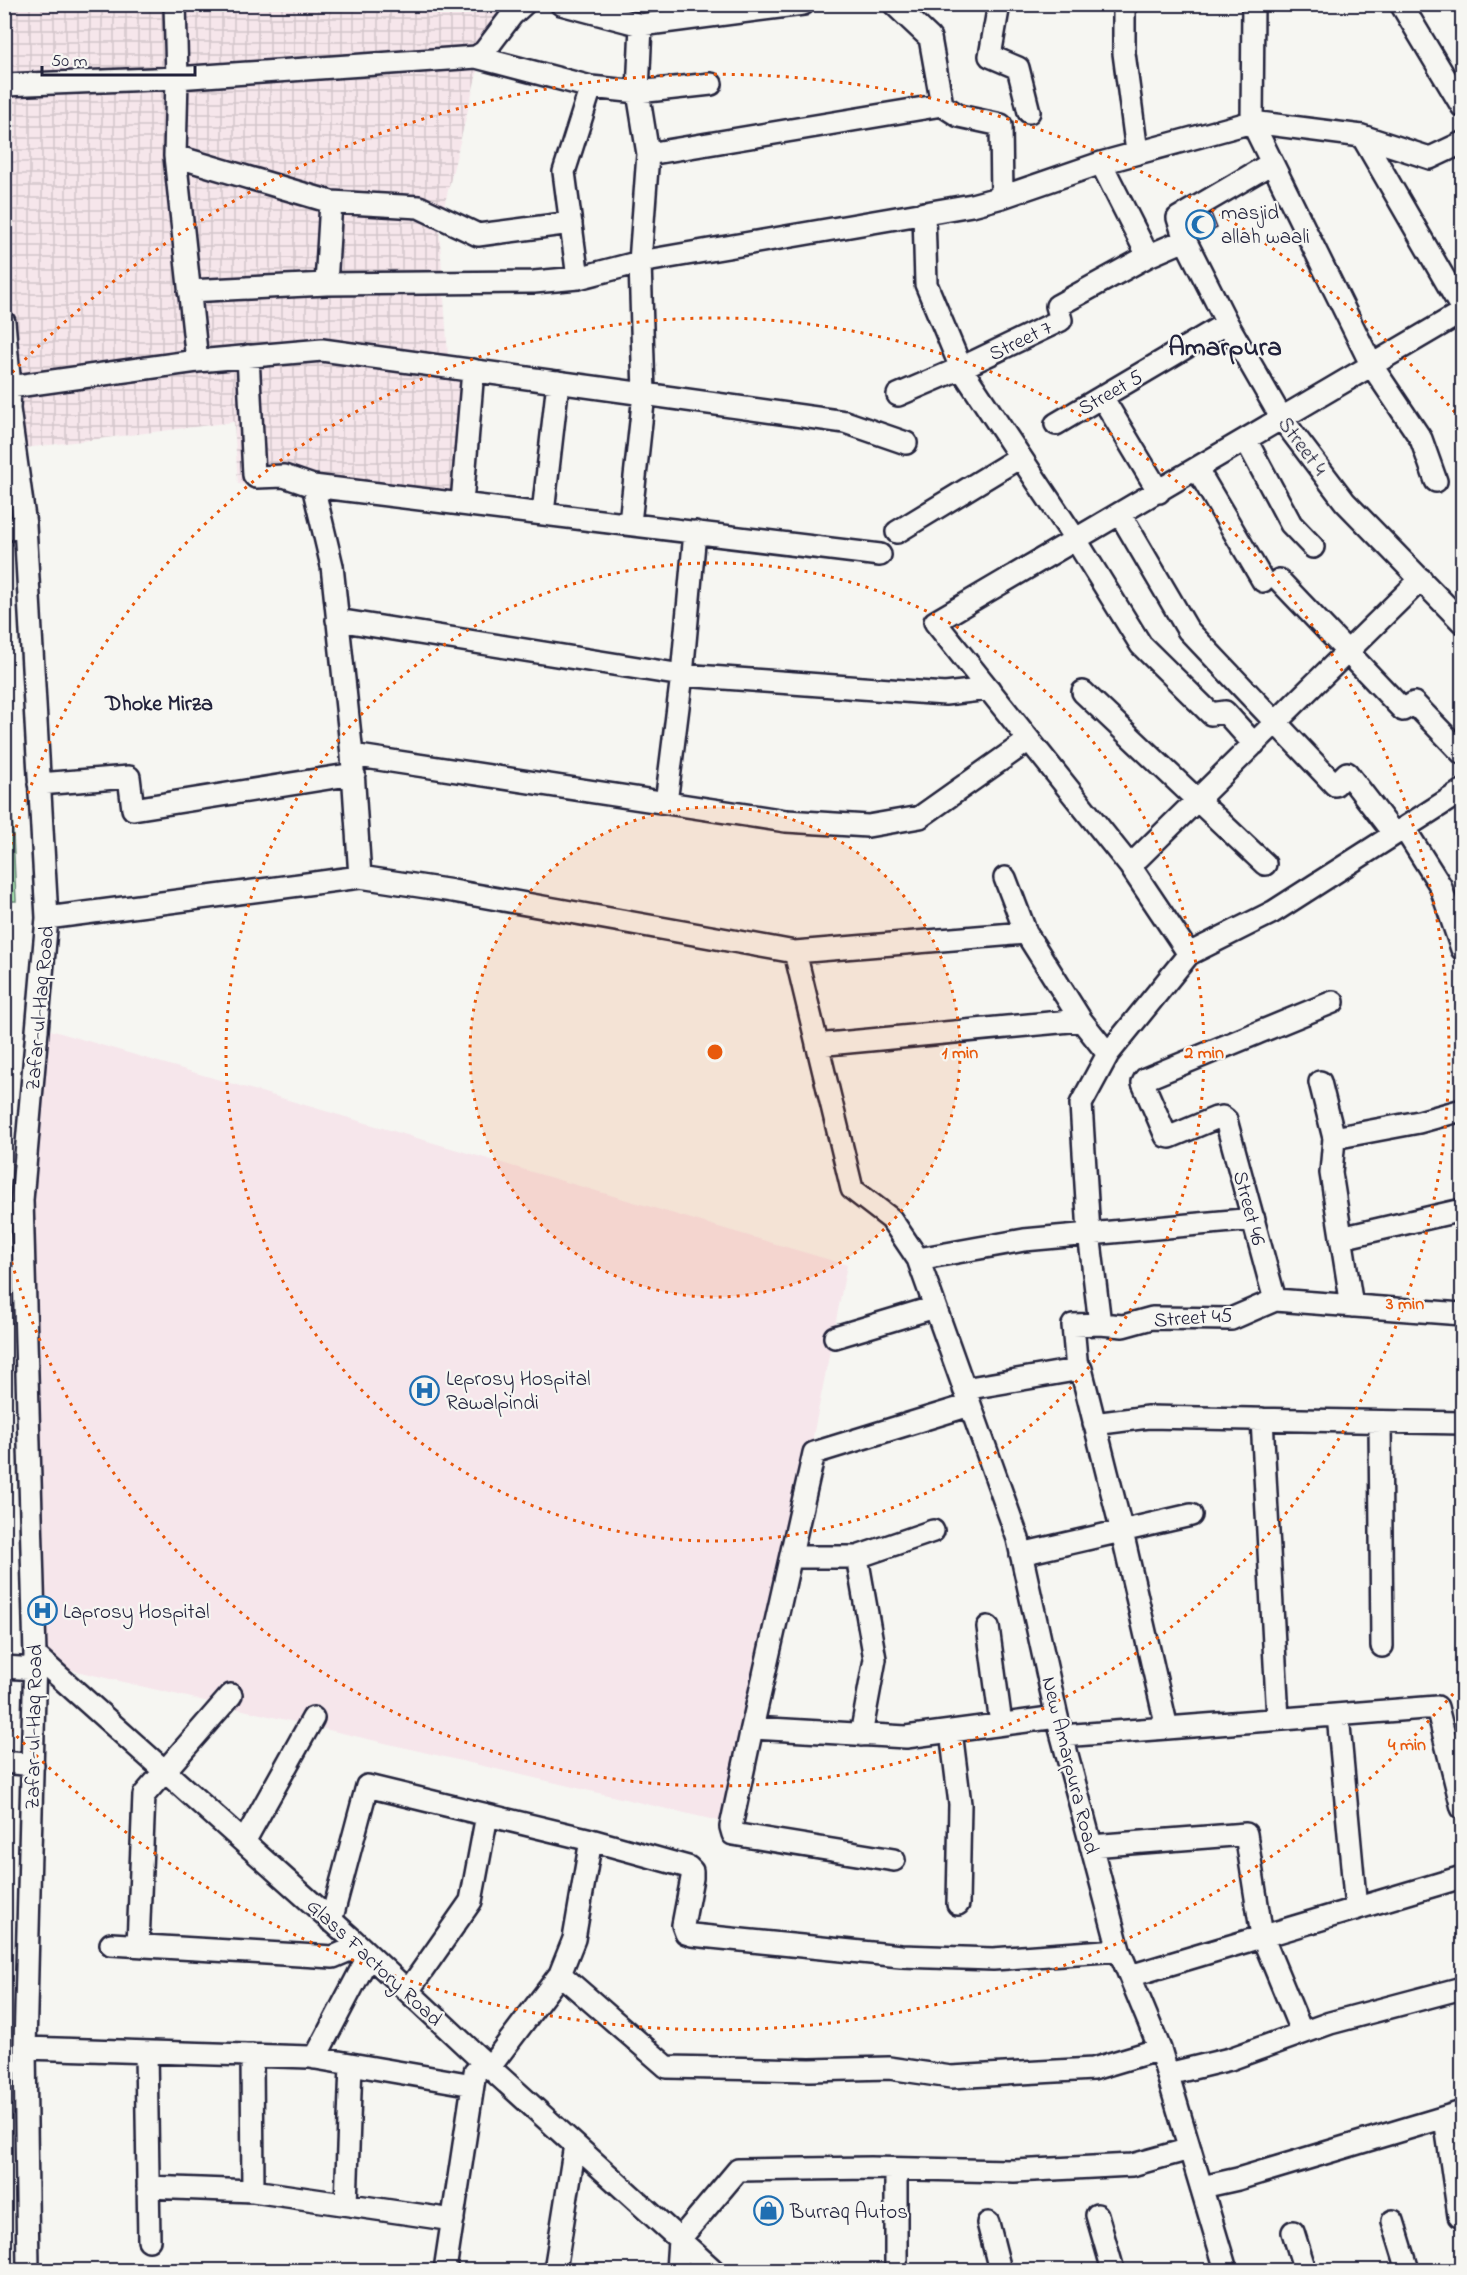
<svg xmlns="http://www.w3.org/2000/svg" width="1467" height="2275" font-family="'Indie Flower',sans-serif">
<style>
.built{fill:#f6e6eb}
.industrial{fill:url(#industrial-grid)}
.cemetery{fill:url(#cemetery-stones);stroke:#668676;stroke-width:1.5}
.building{fill:url(#building-hatch);stroke:#22223b;stroke-width:1.5;filter:url(#shadow)}
.lines{fill:none;stroke-linecap:round;stroke-linejoin:round}
.minor-casing{stroke:#22223b;stroke-width:26}
.minor{stroke:#f6f6f2;stroke-width:21}
.ring{fill:none;stroke:#e8590c;stroke-width:3;stroke-dasharray:3 6}
.labels{text-anchor:middle;stroke-width:4.5;stroke-linejoin:round;paint-order:stroke}
.poi-label{font-size:21px;fill:#22223b;stroke:#f6f6f2;text-anchor:start}
.street-label{font-size:21px;fill:#22223b;stroke:#f6f6f2}
.neighbourhood-label{font-size:22px;font-weight:bold;fill:#22223b;stroke:#f6f6f2}
.district-label{font-size:27px;font-weight:bold;fill:#22223b;stroke:#f6f6f2}
.centre{fill:#e8590c;stroke:#f6f6f2;stroke-width:3}
.ring-label{font-size:18px;text-anchor:middle;font-weight:bold;fill:#e8590c;stroke:#f6f6f2;stroke-width:4.5;stroke-linejoin:round;paint-order:stroke}
</style>
<defs>
<pattern id="industrial-grid" width="8" height="8" patternUnits="userSpaceOnUse" patternTransform="scale(1.5)"><rect width="8" height="8" fill="#f6e6eb"/><path d="M0 4h8M4 0v8" fill="none" stroke="#d3c5ca"/></pattern>
<pattern id="cemetery-stones" width="16" height="16" patternUnits="userSpaceOnUse" patternTransform="scale(1.5)"><rect width="16" height="16" fill="#aaeab2"/><path d="M2 7V4a2 2 0 0 1 4 0v3zM10 15v-3a2 2 0 0 1 4 0v3z" fill="#92c89a"/></pattern>
<pattern id="building-hatch" width="6" height="6" patternUnits="userSpaceOnUse" patternTransform="scale(1.5)"><rect width="6" height="6" fill="#f7c1da"/><path d="M-1 1l2-2M0 6l6-6M5 7l2-2" fill="none" stroke="#d3a6bc"/></pattern>
<filter id="shadow"><feDropShadow dx="-5.5" dy="5.5" stdDeviation="0" flood-color="#0004"/></filter>
</defs>
<rect width="100%" height="100%" fill="#f6f6f2"/>
<filter id="ink" filterUnits="userSpaceOnUse"><feTurbulence type="fractalNoise" baseFrequency=".0167" numOctaves="2"/><feDisplacementMap in="SourceGraphic" scale="12" xChannelSelector="R" yChannelSelector="G"/><feConvolveMatrix kernelMatrix="1 2 1 2 8 2 1 2 1" color-interpolation-filters="sRGB"/></filter>
<g filter="url(#ink)">
<!-- built -->
<path class="built" d="M 37,1026 L 847,1265 L 736,1825 L 46,1664 L 22,1200 Z"/>
<!-- industrial -->
<path class="industrial" d="M 4,5 L 504,5 L 478,69 L 439,227 L 448,356 L 468,381 L 461,496 L 238,484 L 234,422 L 25,448 L 4,246 Z"/>
<!-- cemetery -->
<path class="cemetery" d="M 4,633 L 16,901 L 4,901 Z"/>
<!-- building -->
<path class="building" d="M 1211,213 L 1217,228 L 1198,237 L 1193,224 Z"/>
<g class="lines">
<defs>
<path id="minor" d="M 175,4 L 177,78 L 175,156 L 197,361
M 561,4 L 641,25 L 803,4
M 894,4 L 930,38 L 942,105
M 999,4 L 990,56 L 1018,68 L 1029,112
M 1124,4 L 1124,53 L 1137,152
M 1253,4 L 1252,122 L 1362,136 L 1430,158 L 1462,143
M 1401,4 L 1462,106
M 476,57 L 591,87 L 638,92 L 711,84
M 4,85 L 177,78 L 476,57 L 484,52 L 512,15 L 524,4
M 1362,136 L 1462,309
M 648,154 L 942,105 L 959,116 L 1001,125 L 1002,197
M 175,156 L 331,202 L 419,207 L 478,235 L 571,223
M 1101,163 L 1148,256
M 1272,163 L 1178,218 L 1185,240 L 1227,323 L 1282,419 L 1345,502 L 1462,622
M 924,213 L 926,284 L 961,368 L 1076,540 L 1141,645 L 1211,714 L 1225,712 L 1254,744
M 578,278 L 564,172 L 591,87
M 326,284 L 331,202
M 189,291 L 326,284 L 534,282 L 578,278 L 640,262 L 972,205 L 1002,197 L 1101,163 L 1252,122 L 1372,366 L 1421,439 L 1436,481
M 4,322 L 10,387 L 9,409 L 25,525 L 47,918 L 22,1200 L 35,1655 L 25,2048 L 28,2270
M 248,356 L 254,475 L 256,477 L 284,476 L 313,486 L 880,555
M 10,387 L 197,361 L 322,350 L 644,394 L 640,262 L 648,154 L 638,92 L 641,25
M 898,395 L 961,368 L 1061,320 L 1057,306 L 1148,256 L 1185,240
M 1102,397 L 1159,492
M 1056,424 L 1227,323
M 1246,440 L 1291,524 L 1313,547
M 1197,469 L 1263,581
M 462,503 L 473,370
M 543,513 L 558,382
M 1120,514 L 1188,630 L 1335,785 L 1347,773 L 1394,834
M 630,523 L 644,394 L 845,422 L 906,443
M 4,530 L 25,525
M 897,532 L 1020,457
M 1279,580 L 1403,710 L 1414,703 L 1462,753
M 337,620 L 682,675 L 945,694 L 989,689
M 1083,692 L 1265,864
M 352,755 L 786,821 L 868,826 L 920,817 L 1029,740
M 39,784 L 129,777 L 133,809 L 354,774
M 666,803 L 682,675 L 695,532
M 1404,828 L 1440,885 L 1462,949
M 1130,866 L 1421,579
M 360,877 L 453,891 L 795,952 L 852,1189 L 891,1219 L 918,1259 L 1018,1539 L 1057,1717 L 1119,1950 L 1160,2049 L 1226,2270
M 1005,878 L 1026,933 L 1081,1020 L 1108,1054
M 47,918 L 360,877 L 352,755 L 332,566 L 313,486
M 795,952 L 1026,933
M 1189,954 L 1130,866 L 935,622 L 1462,312
M 817,1045 L 1081,1020
M 1320,1082 L 1334,1138 L 1331,1173 L 1352,1306
M 1334,1138 L 1419,1122 L 1462,1110
M 1341,1238 L 1462,1210
M 918,1259 L 1024,1240 L 1254,1219
M 1275,1300 L 1226,1120 L 1222,1117 L 1216,1118 L 1170,1137 L 1166,1136 L 1143,1083 L 1145,1079 L 1333,1002
M 1100,1324 L 1123,1326 L 1152,1318 L 1231,1319 L 1275,1300 L 1462,1314
M 835,1337 L 935,1307
M 1077,1370 L 1073,1325 L 1100,1324 L 1089,1233 L 1081,1104 L 1108,1054 L 1189,954 L 1273,912 L 1462,791
M 964,1389 L 1081,1369 L 1122,1532 L 1167,1728 L 1062,1736
M 970,1405 L 814,1453 L 752,1728 L 906,1737 L 1057,1717
M 1262,1419 L 1278,1719
M 1380,1422 L 1382,1646
M 1094,1424 L 1148,1417 L 1462,1423
M 1021,1554 L 1191,1515
M 791,1557 L 857,1557 L 933,1531
M 857,1557 L 875,1659 L 861,1735
M 988,1627 L 1001,1724
M 35,1655 L 351,1938 L 477,2056 L 713,2270
M 4,1667 L 35,1669
M 1338,1715 L 1356,1909
M 752,1728 L 731,1827 L 733,1834 L 894,1860
M 1167,1728 L 1437,1707 L 1462,1808
M 951,1731 L 960,1804 L 958,1904
M 4,1762 L 33,1765
M 244,1842 L 313,1718
M 1091,1846 L 1246,1834 L 1262,1936 L 1302,2033
M 331,1921 L 367,1786 L 591,1840 L 688,1867 L 692,1871 L 692,1878 L 683,1925 L 686,1933 L 692,1935 L 901,1956 L 993,1959 L 1119,1950
M 111,1944 L 333,1957 L 359,1946
M 138,1945 L 144,1795 L 231,1695
M 560,1974 L 574,1939 L 591,1840
M 1130,1976 L 1462,1877
M 408,1991 L 471,1901 L 487,1815
M 25,2048 L 310,2057 L 473,2085
M 146,2052 L 149,2240
M 252,2055 L 253,2191
M 315,2058 L 369,1955
M 489,2068 L 560,1974 L 667,2067 L 810,2070 L 889,2068 L 951,2077 L 1093,2069 L 1160,2049
M 1168,2074 L 1230,2059 L 1330,2023 L 1462,1988
M 1445,2118 L 1459,2216
M 148,2187 L 253,2191 L 453,2220
M 1202,2187 L 1238,2179 L 1462,2112
M 346,2204 L 351,2064
M 1097,2215 L 1113,2270
M 1393,2221 L 1408,2270
M 988,2223 L 1000,2270
M 1293,2232 L 1305,2270
M 445,2270 L 475,2072
M 555,2270 L 575,2145
M 677,2270 L 679,2240 L 738,2170 L 870,2168 L 1014,2171 L 1132,2165 L 1190,2149
M 896,2270 L 896,2169"/>
</defs>
<!-- minor casing -->
<use href="#minor" class="minor-casing"/>
<!-- minor -->
<use href="#minor" class="minor"/>
</g>
</g>
<!-- distance rings -->
<circle cx="715" cy="1052" r="245" fill="#e8590c" fill-opacity=".12"/>
<g class="ring">
<circle cx="715" cy="1052" r="245"/>
<circle cx="715" cy="1052" r="489"/>
<path d="M6 862A734 734 0 1 1 6 1242"/>
<path d="M1459 1687A978 978 0 0 1 6 1725M6 379A978 978 0 0 1 1459 417"/>
</g>
<!-- icons -->
<defs>
<symbol id="mosque-ring" viewBox="-11 -11 22 22"><circle r="9.5" fill="#f6f6f2" stroke="#1f6fb2" stroke-width="1.5"/><path d="M3.5-4.9A6 6 0 1 0 3.5 4.9A5 5 0 1 1 3.5-4.9Z" fill="#1f6fb2"/></symbol>
<symbol id="hospital-ring" viewBox="-11 -11 22 22"><circle r="9.5" fill="#f6f6f2" stroke="#1f6fb2" stroke-width="1.5"/><path d="M-5-5h3v3.5h4V-5h3V5h-3V1.5h-4V5h-3Z" fill="#1f6fb2"/></symbol>
<symbol id="shop-ring" viewBox="-11 -11 22 22"><circle r="9.5" fill="#f6f6f2" stroke="#1f6fb2" stroke-width="1.5"/><path d="M-5-2.5h2.3a2.7 3.5 0 0 1 5.4 0H5L5.5 6h-11ZM-1.5-2.5h3a1.5 2.3 0 0 0-3 0Z" fill="#1f6fb2"/></symbol>
</defs>
<g fill-rule="evenodd">
<use href="#mosque-ring" x="1184" y="208" width="33" height="33"/>
<use href="#hospital-ring" x="408" y="1374" width="33" height="33"/>
<use href="#hospital-ring" x="26" y="1594" width="33" height="33"/>
<use href="#shop-ring" x="752" y="2194" width="33" height="33"/>
</g>
<g class="labels">
<!-- poi labels -->
<g class="poi-label">
<text x="1221" y="219">masjid<tspan x="1221" dy="24">allah waali</tspan></text>
<text x="446" y="1385">Leprosy Hospital<tspan x="446" dy="24">Rawalpindi</tspan></text>
<text x="63" y="1618">Laprosy Hospital</text>
<text x="790" y="2218">Burraq Autos</text>
</g>
<!-- street labels -->
<g class="street-label">
<text transform="translate(1020 340) rotate(-26)" y="7">Street 7</text>
<text transform="translate(1110 392) rotate(-30)" y="7">Street 5</text>
<text transform="translate(1303 446) rotate(53)" y="7">Street 4</text>
<text transform="translate(39 1008) rotate(-85)" y="7">Zafar-ul-Haq Road</text>
<text transform="translate(1250 1208) rotate(75)" y="7">Street 46</text>
<text transform="translate(1193 1317) rotate(-4)" y="7">Street 45</text>
<text transform="translate(33 1727) rotate(-89)" y="7">Zafar-ul-Haq Road</text>
<text transform="translate(1071 1765) rotate(76)" y="7">New Amarpura Road</text>
<text transform="translate(375 1962) rotate(43)" y="7">Glass Factory Road</text>
</g>
<!-- neighbourhood labels -->
<g class="neighbourhood-label">
<text x="159" y="710">Dhoke Mirza</text>
</g>
<!-- district labels -->
<g class="district-label">
<text x="1225" y="355">Amarpura</text>
</g>
</g>
<circle cx="715" cy="1052" r="9" class="centre"/>
<g class="ring-label">
<text x="960" y="1058">1 min</text>
<text x="1204" y="1058">2 min</text>
<text x="1405" y="1309">3 min</text>
<text x="1407" y="1750">4 min</text>
</g>
<!-- margin -->
<rect width="1467" height="2275" fill="none" stroke="#f6f6f2" stroke-width="24"/>
<rect x="12" y="12" width="1443" height="2251" fill="none" stroke="#22223b" stroke-width="2" filter="url(#ink)"/>
<!-- scale -->
<path d="M42 66v9h153v-9" fill="none" stroke="#22223b" stroke-width="3"/>
<text x="51" y="66" font-size="18" fill="#22223b" stroke="#f6f6f2" stroke-width="4.5" paint-order="stroke">50 m</text>
</svg>
